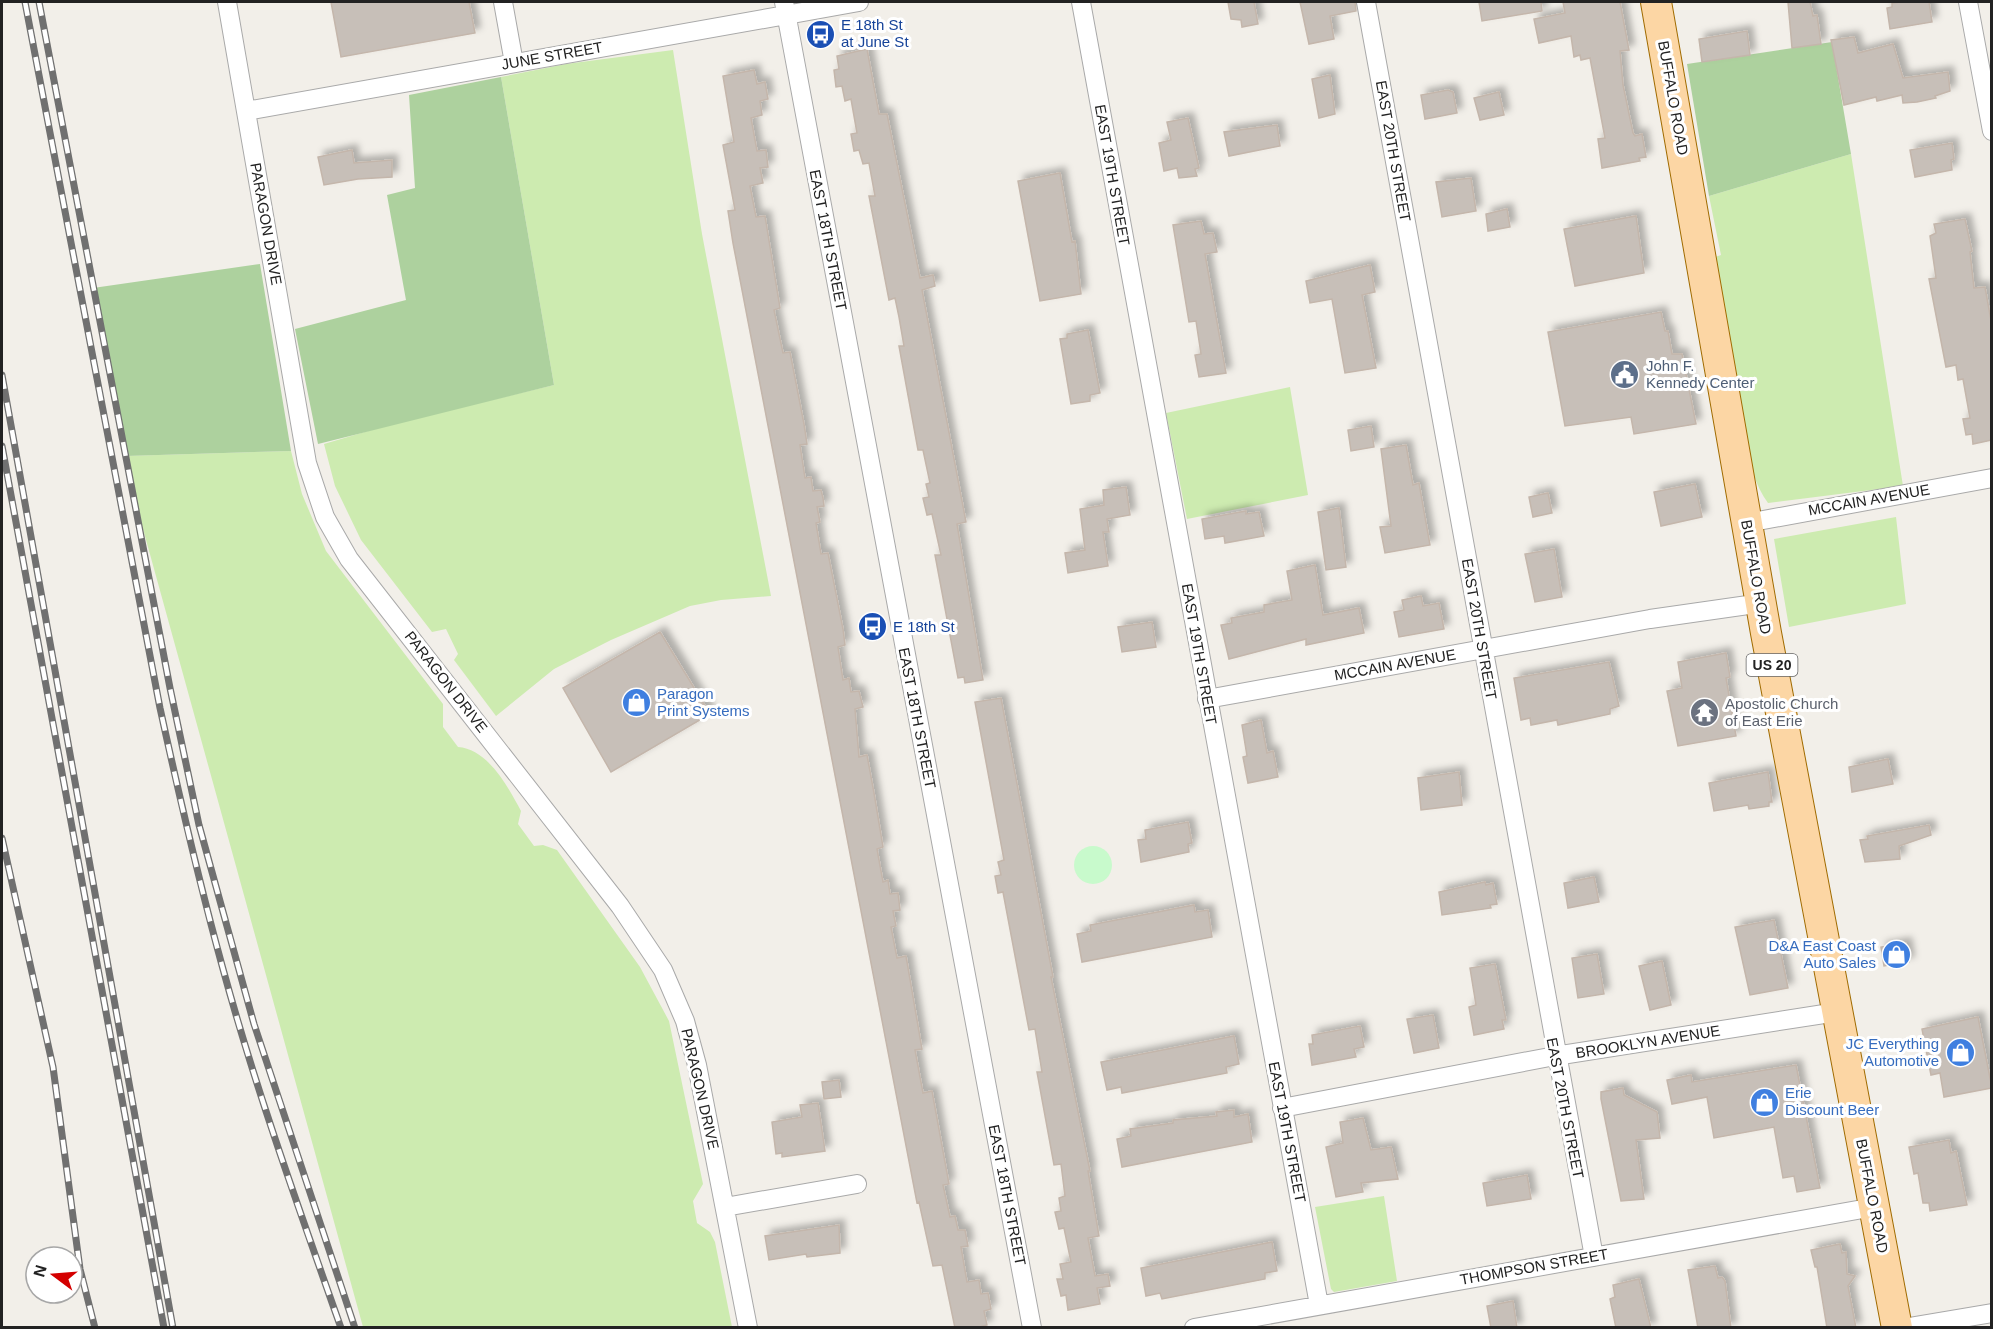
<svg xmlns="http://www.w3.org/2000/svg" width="1993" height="1329" font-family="Helvetica,sans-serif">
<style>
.grass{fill:#cdebb0}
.forest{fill:#add19e}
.park{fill:#c8facc}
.building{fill:#c7bfb8;stroke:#c4b6ab;stroke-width:1.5;filter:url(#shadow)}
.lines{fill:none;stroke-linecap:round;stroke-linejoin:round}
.minor-casing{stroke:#a9a9a9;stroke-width:20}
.primary-casing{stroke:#a06b00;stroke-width:32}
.minor{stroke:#fff;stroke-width:18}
.primary{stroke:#fcd6a4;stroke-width:30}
.rail-casing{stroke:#707070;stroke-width:7}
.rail{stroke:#fff;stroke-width:4.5;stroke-dasharray:14;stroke-linecap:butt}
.labels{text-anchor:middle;stroke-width:6;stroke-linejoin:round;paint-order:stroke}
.shield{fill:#fff;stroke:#646464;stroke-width:1.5}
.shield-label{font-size:14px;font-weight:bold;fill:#222}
.transit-label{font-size:15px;fill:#164399;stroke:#fff;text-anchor:start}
.street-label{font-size:15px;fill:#222;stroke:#fff}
.service-label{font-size:15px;fill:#4e5e75;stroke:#fff;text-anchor:start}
.shop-label{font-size:15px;fill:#366cbe;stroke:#fff;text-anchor:start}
.worship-label{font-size:15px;fill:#5b616d;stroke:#fff;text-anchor:start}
</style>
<defs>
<filter id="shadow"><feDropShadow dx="5.5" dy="-5.5" stdDeviation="3" flood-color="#0004"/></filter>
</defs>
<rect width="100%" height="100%" fill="#f2efe9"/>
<!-- grass -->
<path class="grass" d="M 673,50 L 702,234 L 771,596 L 721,600 L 690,606 L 611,640 L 554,669 L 496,716 L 454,660 L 458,654 L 446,629 L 432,632 L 361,540 L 335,486 L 324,444 L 395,423 L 554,385 L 501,77 L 566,64 Z
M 1851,154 L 1903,486 L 1768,503 C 1743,468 1744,416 1737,375 C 1729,335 1720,297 1715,257 L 1721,255 L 1709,196 Z
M 1290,387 L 1308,495 L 1187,519 L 1166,413 Z
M 291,451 L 302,494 L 326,551 L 443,704 L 443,727 L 458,747 C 488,749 508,787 521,811 L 518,824 L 534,846 L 543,845 L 557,850 L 640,967 L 669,1021 L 703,1184 L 693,1201 L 697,1223 L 710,1232 L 715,1242 L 732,1327 L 363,1327 L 132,489 L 126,456 Z
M 1896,517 L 1906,604 L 1789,627 L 1774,539 Z
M 1384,1196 L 1397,1281 L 1334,1292 L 1331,1289 L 1315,1207 Z"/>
<!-- forest -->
<path class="forest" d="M 1832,42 L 1851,154 L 1709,196 L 1687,64 Z
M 501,77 L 554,385 L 318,444 L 295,329 L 406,300 L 387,195 L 415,188 L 409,95 Z
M 260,264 L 291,451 L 126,456 L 93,288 Z"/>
<!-- park -->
<path class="park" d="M1074 865a19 19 0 1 1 38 0a19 19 0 1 1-38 0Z"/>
<!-- building -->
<path class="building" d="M 331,2 L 469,2 L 475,33 L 341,57 Z
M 1228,2 L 1254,2 L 1258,24 L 1242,27 L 1241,20 L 1231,19 Z
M 1300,2 L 1355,2 L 1356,11 L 1330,16 L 1334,39 L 1309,44 Z
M 1479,2 L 1541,2 L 1542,11 L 1482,21 Z
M 1563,2 L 1620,2 L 1629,50 L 1620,51 L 1623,85 L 1633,133 L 1635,136 L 1642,134 L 1646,157 L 1639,158 L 1640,161 L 1602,168 L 1598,139 L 1605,138 L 1590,58 L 1581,60 L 1580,55 L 1574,57 L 1571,36 L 1539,43 L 1534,19 L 1565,13 Z
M 1788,2 L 1810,2 L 1813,16 L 1817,15 L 1821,44 L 1792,48 Z
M 1901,2 L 1929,2 L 1932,22 L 1890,29 L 1887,8 L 1892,7 L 1892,3 Z
M 1747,31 L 1750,55 L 1702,62 L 1699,39 Z
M 1854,37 L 1858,53 L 1893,44 L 1903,78 L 1948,72 L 1950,91 L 1935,96 L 1936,98 L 1917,102 L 1903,103 L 1902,95 L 1877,101 L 1876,97 L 1844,105 L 1831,40 Z
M 867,49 L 879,114 L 887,114 L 920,278 L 933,275 L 935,286 L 922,290 L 966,522 L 957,524 L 983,680 L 965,683 L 964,677 L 958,678 L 935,555 L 941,555 L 932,514 L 927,515 L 923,498 L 929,497 L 926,484 L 930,483 L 923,450 L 918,450 L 899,346 L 904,346 L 899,317 L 895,298 L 889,300 L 869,196 L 875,196 L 869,163 L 863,164 L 859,150 L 854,151 L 851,134 L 857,133 L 851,99 L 845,101 L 842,86 L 836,87 L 834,70 L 839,69 L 837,56 Z
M 754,70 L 757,84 L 765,82 L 768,99 L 760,101 L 762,115 L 751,118 L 757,151 L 766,150 L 768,167 L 760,168 L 763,183 L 750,186 L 756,217 L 765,216 L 780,308 L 774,310 L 783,353 L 790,352 L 804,424 L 807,444 L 800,445 L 805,478 L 811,477 L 813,491 L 821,490 L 823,498 L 824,506 L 817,507 L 820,522 L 816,523 L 821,554 L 828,553 L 843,629 L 845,645 L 838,647 L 843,680 L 849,678 L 851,692 L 859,691 L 863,707 L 855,709 L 859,757 L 867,755 L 874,793 L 883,847 L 877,849 L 883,882 L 888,880 L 890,894 L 898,893 L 900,910 L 893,911 L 896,926 L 891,927 L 897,958 L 906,956 L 922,1049 L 915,1050 L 923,1093 L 932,1091 L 949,1184 L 943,1185 L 950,1217 L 955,1216 L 958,1230 L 965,1230 L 968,1246 L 961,1247 L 967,1282 L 979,1280 L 981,1294 L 988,1293 L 991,1309 L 984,1311 L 987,1325 L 975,1328 L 955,1328 L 942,1265 L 933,1266 L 919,1202 L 917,1203 L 733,243 L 728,211 L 735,210 L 723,145 L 734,142 L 723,76 Z
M 1330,75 L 1335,114 L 1319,118 L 1312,79 Z
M 1448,90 L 1453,92 L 1457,113 L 1425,119 L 1421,95 Z
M 1499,92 L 1504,115 L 1480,120 L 1474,98 Z
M 1188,118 L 1199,168 L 1195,169 L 1197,176 L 1179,178 L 1177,168 L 1164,171 L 1159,143 L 1171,140 L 1167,122 Z
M 1277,125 L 1280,146 L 1229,156 L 1224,132 Z
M 1952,143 L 1954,159 L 1951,160 L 1952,170 L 1915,177 L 1910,150 Z
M 352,150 L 354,163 L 392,160 L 392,177 L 358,179 L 324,185 L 318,157 Z
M 1060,173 L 1072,242 L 1075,241 L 1081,294 L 1040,301 L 1018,181 Z
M 1471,178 L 1476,211 L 1442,217 L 1436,182 Z
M 1507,209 L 1510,227 L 1488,231 L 1486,214 Z
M 1636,216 L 1644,273 L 1575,286 L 1564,229 Z
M 1965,219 L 1972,251 L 1970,252 L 1974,288 L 1985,287 L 1992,326 L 1992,440 L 1973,444 L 1972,434 L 1966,435 L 1963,419 L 1970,418 L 1963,379 L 1958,380 L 1956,365 L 1946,367 L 1929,279 L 1936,278 L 1930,236 L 1936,233 L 1934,224 Z
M 1201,221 L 1204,234 L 1213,233 L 1217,252 L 1205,254 L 1226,373 L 1199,377 L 1195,355 L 1201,354 L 1196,321 L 1189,322 L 1173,225 Z
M 1370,265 L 1375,292 L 1362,295 L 1376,368 L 1345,373 L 1332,299 L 1310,303 L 1306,281 Z
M 1661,312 L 1665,331 L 1668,331 L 1672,354 L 1682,354 L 1696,424 L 1634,434 L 1631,417 L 1565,426 L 1548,332 Z
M 1088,330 L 1100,393 L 1090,395 L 1090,401 L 1071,404 L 1060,339 L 1067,338 L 1067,334 Z
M 1371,426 L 1374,447 L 1351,451 L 1348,430 Z
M 1406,445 L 1413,485 L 1419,483 L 1430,545 L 1385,553 L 1380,527 L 1391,526 L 1381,449 Z
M 1695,484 L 1702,517 L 1661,526 L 1654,492 Z
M 1126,487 L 1130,515 L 1107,519 L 1109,532 L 1103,532 L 1108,566 L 1068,573 L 1065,553 L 1085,550 L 1080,509 L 1104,505 L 1103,490 Z
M 1548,493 L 1552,513 L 1533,517 L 1529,497 Z
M 1339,508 L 1346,567 L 1326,570 L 1318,512 Z
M 1246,511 L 1246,514 L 1259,512 L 1264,536 L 1225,543 L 1224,536 L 1205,539 L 1202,519 Z
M 1554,549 L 1562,597 L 1535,602 L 1525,554 Z
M 1315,565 L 1323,615 L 1359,608 L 1364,633 L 1306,645 L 1306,639 L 1229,659 L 1221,625 L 1232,623 L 1231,618 L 1264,612 L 1264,605 L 1292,600 L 1287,571 Z
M 1421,596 L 1423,606 L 1439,603 L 1444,629 L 1399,637 L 1394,612 L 1404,610 L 1402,600 Z
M 1152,622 L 1156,647 L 1122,652 L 1118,627 Z
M 660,632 L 710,714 L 611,772 L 563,688 Z
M 1726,653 L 1730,677 L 1726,678 L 1736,736 L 1678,746 L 1667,691 L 1682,688 L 1678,662 Z
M 1609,662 L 1619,706 L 1610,709 L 1610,714 L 1558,725 L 1557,720 L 1531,725 L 1530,718 L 1521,720 L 1514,678 Z
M 1001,698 L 1053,977 L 1051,977 L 1090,1171 L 1088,1171 L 1099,1236 L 1088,1238 L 1095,1276 L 1108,1274 L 1110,1286 L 1097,1288 L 1100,1304 L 1068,1310 L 1066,1295 L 1061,1296 L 1057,1279 L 1063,1279 L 1060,1264 L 1071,1262 L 1064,1228 L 1059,1229 L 1055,1212 L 1061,1211 L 1059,1198 L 1065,1196 L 1061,1164 L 1054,1165 L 1037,1072 L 1042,1072 L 1035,1029 L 1029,1030 L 1003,892 L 998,893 L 995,876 L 1001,875 L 998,862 L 1004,860 L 975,702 Z
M 1261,720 L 1267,753 L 1273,751 L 1278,777 L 1248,783 L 1243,757 L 1247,756 L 1242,725 Z
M 1888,759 L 1893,784 L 1852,792 L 1849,767 Z
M 1459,772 L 1462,805 L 1421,810 L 1418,778 Z
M 1768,772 L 1772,802 L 1769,802 L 1769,806 L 1749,809 L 1748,805 L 1714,811 L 1709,783 Z
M 1188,822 L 1192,843 L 1188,844 L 1189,852 L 1141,862 L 1138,840 L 1146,839 L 1145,830 Z
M 1929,825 L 1931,835 L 1899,846 L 1900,859 L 1865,862 L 1860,840 L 1868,839 L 1867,836 Z
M 1594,877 L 1599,902 L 1568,908 L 1564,883 Z
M 1485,882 L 1486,885 L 1493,883 L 1497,904 L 1490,905 L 1491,908 L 1442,915 L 1439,892 Z
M 1194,905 L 1195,912 L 1208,910 L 1212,937 L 1082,962 L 1077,934 L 1091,931 L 1090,925 Z
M 1774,920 L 1788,988 L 1750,995 L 1735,927 Z
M 1906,943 L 1909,962 L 1884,966 L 1881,947 Z
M 1597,954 L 1604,994 L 1578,998 L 1572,958 Z
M 1662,961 L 1671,1005 L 1650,1010 L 1639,966 Z
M 1495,964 L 1506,1020 L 1502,1020 L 1504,1029 L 1474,1035 L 1469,1007 L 1476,1005 L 1470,968 Z
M 1433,1015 L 1439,1048 L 1414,1053 L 1407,1019 Z
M 1978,1017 L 1992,1088 L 1944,1097 L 1940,1073 L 1931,1075 L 1922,1029 Z
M 1360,1026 L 1364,1047 L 1354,1049 L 1356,1057 L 1312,1065 L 1309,1044 L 1313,1044 L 1312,1035 Z
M 1234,1036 L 1239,1064 L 1226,1067 L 1227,1073 L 1122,1093 L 1121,1087 L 1107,1090 L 1101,1062 Z
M 1796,1065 L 1820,1188 L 1797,1192 L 1794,1176 L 1783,1178 L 1774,1127 L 1714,1138 L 1707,1097 L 1672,1104 L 1667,1080 L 1691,1075 L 1692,1082 Z
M 839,1080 L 841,1097 L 824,1099 L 822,1082 Z
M 1623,1088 L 1624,1095 L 1657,1112 L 1660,1138 L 1636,1140 L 1644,1199 L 1621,1201 L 1601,1099 L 1601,1092 Z
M 818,1103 L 825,1151 L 782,1157 L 782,1153 L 776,1154 L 772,1122 L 802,1117 L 800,1105 Z
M 1234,1110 L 1234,1117 L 1248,1114 L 1252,1142 L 1122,1167 L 1117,1139 L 1131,1136 L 1130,1129 L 1173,1123 L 1173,1120 L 1217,1116 L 1216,1112 Z
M 1363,1118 L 1371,1150 L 1391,1147 L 1398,1179 L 1361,1183 L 1363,1192 L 1336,1197 L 1326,1147 L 1343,1143 L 1340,1122 Z
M 1949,1140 L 1951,1153 L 1956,1151 L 1967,1205 L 1930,1211 L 1929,1203 L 1923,1203 L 1918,1173 L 1914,1174 L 1909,1147 Z
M 1527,1175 L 1531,1199 L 1487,1206 L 1483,1183 Z
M 839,1225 L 840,1253 L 807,1257 L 806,1254 L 769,1260 L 765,1236 Z
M 1272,1242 L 1277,1271 L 1265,1273 L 1265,1279 L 1162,1299 L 1160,1293 L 1146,1296 L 1141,1268 Z
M 1840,1244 L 1842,1253 L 1846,1252 L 1847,1274 L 1855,1276 L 1848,1286 L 1856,1328 L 1827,1328 L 1817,1267 L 1815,1267 L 1811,1250 Z
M 1715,1266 L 1718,1278 L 1722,1277 L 1725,1281 L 1731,1328 L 1698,1328 L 1688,1270 Z
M 1639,1279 L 1651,1328 L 1616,1328 L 1610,1299 L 1615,1297 L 1613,1285 Z
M 1513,1301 L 1517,1328 L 1491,1328 L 1487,1306 Z"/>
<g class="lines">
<defs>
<path id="minor" d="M 227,2 L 307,463 L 325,517 L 349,559 L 620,906 L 663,970 L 685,1021 L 697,1065 L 748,1328
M 503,2 L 514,63
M 784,2 L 1032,1328
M 1081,2 L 1319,1305
M 1366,2 L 1594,1257
M 1968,2 L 1992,131
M 246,111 L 859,2
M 1747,523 L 1992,478
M 1207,699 L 1650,619 L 1762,603
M 1282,1108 L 1555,1056 L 1837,1012
M 725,1207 L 857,1184
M 1194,1328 L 1874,1207
M 1903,1328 L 1992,1313"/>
<path id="primary" d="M 1656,2 L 1766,633 L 1897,1328"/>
</defs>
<!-- minor casing -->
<use href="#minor" class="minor-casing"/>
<!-- primary casing -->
<use href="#primary" class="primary-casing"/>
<!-- minor -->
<use href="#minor" class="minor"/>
<!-- primary -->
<use href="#primary" class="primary"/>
<defs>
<path id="rail" d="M 25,2 L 160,708 C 179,795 199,882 223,969 C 256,1090 299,1209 341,1328
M 39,2 L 170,688 L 199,825 L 254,1024 L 355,1328
M 2,375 L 173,1328
M 2,446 L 164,1328
M 2,838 L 53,1067 L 80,1269 L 95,1328"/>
</defs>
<!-- rail casing -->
<use href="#rail" class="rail-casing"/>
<!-- rail -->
<use href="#rail" class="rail"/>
</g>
<!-- icons -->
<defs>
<symbol id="bus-disc" viewBox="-11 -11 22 22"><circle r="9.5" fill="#1a4fb4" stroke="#fff"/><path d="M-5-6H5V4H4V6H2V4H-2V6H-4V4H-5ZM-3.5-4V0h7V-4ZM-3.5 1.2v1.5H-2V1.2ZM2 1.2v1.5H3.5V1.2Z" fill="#fff"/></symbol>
<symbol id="civic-disc" viewBox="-11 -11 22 22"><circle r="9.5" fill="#5c6f8a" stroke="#fff"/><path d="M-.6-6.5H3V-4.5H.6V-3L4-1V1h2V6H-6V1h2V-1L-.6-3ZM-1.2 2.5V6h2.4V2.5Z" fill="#fff"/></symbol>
<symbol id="shop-disc" viewBox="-11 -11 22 22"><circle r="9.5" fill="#3f7fe0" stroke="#fff"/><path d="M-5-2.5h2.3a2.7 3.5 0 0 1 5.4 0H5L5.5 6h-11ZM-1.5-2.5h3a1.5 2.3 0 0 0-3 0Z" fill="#fff"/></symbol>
<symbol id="temple-disc" viewBox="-11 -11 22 22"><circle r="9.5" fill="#6b7280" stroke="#fff"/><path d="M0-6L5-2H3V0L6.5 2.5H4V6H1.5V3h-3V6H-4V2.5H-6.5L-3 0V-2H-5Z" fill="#fff"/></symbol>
</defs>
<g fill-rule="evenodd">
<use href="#bus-disc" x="804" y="18" width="33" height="33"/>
<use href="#civic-disc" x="1608" y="358" width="33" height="33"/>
<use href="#bus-disc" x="856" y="610" width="33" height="33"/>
<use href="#shop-disc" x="620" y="686" width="33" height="33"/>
<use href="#temple-disc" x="1688" y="696" width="33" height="33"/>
<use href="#shop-disc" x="1880" y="938" width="33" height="33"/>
<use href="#shop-disc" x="1944" y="1036" width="33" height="33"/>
<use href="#shop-disc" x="1748" y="1086" width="33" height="33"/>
</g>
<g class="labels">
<!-- shield labels -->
<rect class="shield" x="1746.5" y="654" width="51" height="22" rx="4.5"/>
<g class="shield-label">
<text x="1772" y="670">US 20</text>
</g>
<!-- transit labels -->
<g class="transit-label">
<text x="841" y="30">E 18th St<tspan x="841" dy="17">at June St</tspan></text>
<text x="893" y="632">E 18th St</text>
</g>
<!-- street labels -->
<g class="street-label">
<text transform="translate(552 56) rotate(-10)" y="5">JUNE STREET</text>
<text transform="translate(1673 98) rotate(80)" y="5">BUFFALO ROAD</text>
<text transform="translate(1393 151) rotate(80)" y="5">EAST 20TH STREET</text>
<text transform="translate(1112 175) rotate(80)" y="5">EAST 19TH STREET</text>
<text transform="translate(266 224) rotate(80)" y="5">PARAGON DRIVE</text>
<text transform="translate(828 240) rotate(79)" y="5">EAST 18TH STREET</text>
<text transform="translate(1869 500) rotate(-10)" y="5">MCCAIN AVENUE</text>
<text transform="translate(1756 577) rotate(80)" y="5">BUFFALO ROAD</text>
<text transform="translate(1479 629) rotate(80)" y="5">EAST 20TH STREET</text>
<text transform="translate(1199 654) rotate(80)" y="5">EAST 19TH STREET</text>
<text transform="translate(1395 665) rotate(-10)" y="5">MCCAIN AVENUE</text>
<text transform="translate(446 682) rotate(52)" y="5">PARAGON DRIVE</text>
<text transform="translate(917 718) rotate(79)" y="5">EAST 18TH STREET</text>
<text transform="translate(1648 1042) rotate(-9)" y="5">BROOKLYN AVENUE</text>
<text transform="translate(700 1089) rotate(77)" y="5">PARAGON DRIVE</text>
<text transform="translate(1565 1108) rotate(79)" y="5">EAST 20TH STREET</text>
<text transform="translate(1287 1132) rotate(79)" y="5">EAST 19TH STREET</text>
<text transform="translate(1007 1195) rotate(79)" y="5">EAST 18TH STREET</text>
<text transform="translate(1872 1196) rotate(79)" y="5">BUFFALO ROAD</text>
<text transform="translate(1534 1267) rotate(-10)" y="5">THOMPSON STREET</text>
</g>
<!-- service labels -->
<g class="service-label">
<text x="1646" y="371">John F.<tspan x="1646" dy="17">Kennedy Center</tspan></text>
</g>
<!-- shop labels -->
<g class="shop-label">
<text x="657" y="699">Paragon<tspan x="657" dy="17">Print Systems</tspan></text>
<text x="1876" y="951" text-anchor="end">D&amp;A East Coast<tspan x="1876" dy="17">Auto Sales</tspan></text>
<text x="1939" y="1049" text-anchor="end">JC Everything<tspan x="1939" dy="17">Automotive</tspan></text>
<text x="1785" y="1098">Erie<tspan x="1785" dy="17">Discount Beer</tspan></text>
</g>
<!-- worship labels -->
<g class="worship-label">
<text x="1725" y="709">Apostolic Church<tspan x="1725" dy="17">of East Erie</tspan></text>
</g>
</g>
<!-- border -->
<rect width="1993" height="1329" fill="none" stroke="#222222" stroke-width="6"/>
<!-- north arrow -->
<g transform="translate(54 1275) rotate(286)"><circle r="28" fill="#ffffff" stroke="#a7a7a7" stroke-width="1.5"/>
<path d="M0-4.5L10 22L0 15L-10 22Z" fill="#d40000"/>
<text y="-9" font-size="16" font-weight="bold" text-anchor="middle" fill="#222222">N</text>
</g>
</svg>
